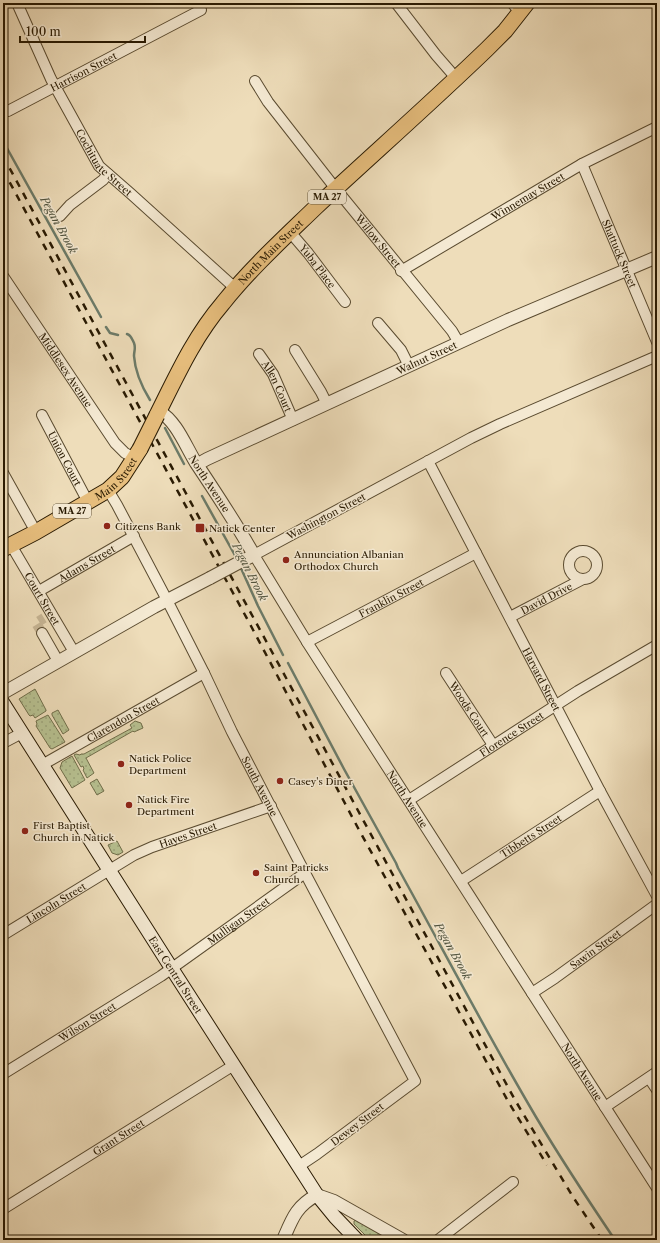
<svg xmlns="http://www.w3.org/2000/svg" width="660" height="1243" font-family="'Libre Caslon Text',serif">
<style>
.grass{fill:url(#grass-dots);stroke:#706e4a}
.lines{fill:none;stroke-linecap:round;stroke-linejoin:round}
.stream{stroke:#6c7b69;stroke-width:2.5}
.minor-tunnel{stroke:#c7b695;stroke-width:10;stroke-dasharray:10 5;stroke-linecap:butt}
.minor-casing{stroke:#5a4b30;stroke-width:12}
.tertiary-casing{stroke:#5a4b30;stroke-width:14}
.secondary-casing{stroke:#291a02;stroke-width:15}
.primary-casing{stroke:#291a02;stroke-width:17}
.minor{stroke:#f4e9d2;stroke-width:10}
.tertiary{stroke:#f4e9d2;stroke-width:12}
.secondary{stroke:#f4e9d2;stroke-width:13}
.primary{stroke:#e7be7d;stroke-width:15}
.rail{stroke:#291a02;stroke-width:2.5;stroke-dasharray:7 7;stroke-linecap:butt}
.tertiary-bridge-casing{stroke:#5a4b30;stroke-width:14;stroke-linecap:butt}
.primary-bridge-casing{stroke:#291a02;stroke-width:17;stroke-linecap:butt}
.tertiary-bridge{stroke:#f4e9d2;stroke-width:12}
.primary-bridge{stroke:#e7be7d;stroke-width:15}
.poi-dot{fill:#8f2418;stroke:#f4e9d2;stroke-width:1.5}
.labels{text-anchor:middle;stroke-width:3;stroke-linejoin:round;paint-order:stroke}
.shield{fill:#f4e9d2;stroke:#665840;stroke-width:1}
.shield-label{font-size:9px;font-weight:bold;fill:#291a02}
.street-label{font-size:10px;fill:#291a02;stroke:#f4e9d2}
.poi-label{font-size:10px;fill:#291a02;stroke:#f4e9d2;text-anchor:start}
.water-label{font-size:11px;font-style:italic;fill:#50533e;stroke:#f4e9d2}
</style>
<defs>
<pattern id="grass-dots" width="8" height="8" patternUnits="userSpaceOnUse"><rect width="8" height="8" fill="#b7c191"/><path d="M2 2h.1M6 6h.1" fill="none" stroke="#9da57b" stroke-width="1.8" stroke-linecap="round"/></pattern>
</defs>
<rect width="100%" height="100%" fill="#eeddba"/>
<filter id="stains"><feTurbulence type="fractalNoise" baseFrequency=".005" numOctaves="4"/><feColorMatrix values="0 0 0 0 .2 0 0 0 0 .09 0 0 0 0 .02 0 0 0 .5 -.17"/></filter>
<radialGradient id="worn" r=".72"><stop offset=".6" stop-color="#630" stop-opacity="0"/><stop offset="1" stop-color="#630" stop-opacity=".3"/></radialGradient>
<!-- grass -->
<path class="grass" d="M 35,689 L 46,710 L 46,711 L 35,718 L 33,715 L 30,716 L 29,715 L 19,699 Z
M 58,710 L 69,730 L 63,734 L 52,715 L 52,713 Z
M 48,715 L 65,742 L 52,749 L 50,748 L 36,726 L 37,724 L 36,721 Z
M 135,721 L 141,723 L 143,728 L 134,732 L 133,731 L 86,758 L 94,773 L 87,778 L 83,770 L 84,769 L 83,766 L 81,767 L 74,755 L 76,754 L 80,755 L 81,754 L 84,754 L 132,728 L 130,725 Z
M 72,756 L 85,780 L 72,788 L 60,768 L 62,762 Z
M 97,779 L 104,791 L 97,795 L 90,783 Z
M 117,841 L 123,852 L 118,855 L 112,853 L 108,845 Z
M 357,1220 L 391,1240 L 370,1240 L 354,1224 L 354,1221 Z"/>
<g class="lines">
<!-- stream -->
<path class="stream" d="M 3,141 L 101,317
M 106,327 L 110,333 L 118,335
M 127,334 C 131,335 132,339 134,343 C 136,348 134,351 134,356 C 135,371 142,387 150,400
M 165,428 L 184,464
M 202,496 L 237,559
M 240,566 L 258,606 L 283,655
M 288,663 L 344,769 L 396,863 L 398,868 C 444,951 488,1036 536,1117 C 561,1159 588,1200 615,1240"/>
<!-- minor-tunnel -->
<path class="minor-tunnel" d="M 42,633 L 36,623 L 44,618"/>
<defs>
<g id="minor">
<path id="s1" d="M 17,3 L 51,79 L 99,166 L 130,193 L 235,288"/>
<path d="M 396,3 L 436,55 L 456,78"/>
<path d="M 512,3 L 520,12"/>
<path id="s2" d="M 255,81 L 268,102 L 336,189 L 452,331 L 459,343"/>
<path id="s3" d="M 8,111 L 201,10"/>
<path id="s4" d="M 582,164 L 657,342"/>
<path d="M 60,216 L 70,205 L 103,180 L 108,174"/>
<path id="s5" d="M 290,232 L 308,253 L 345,302"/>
<path id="s6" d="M 401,271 L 582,164 L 657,127"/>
<path id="s7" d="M 3,276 L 115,443 L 125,453 L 135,458"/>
<path d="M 378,323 L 401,350 L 409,366"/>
<path d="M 295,350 L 321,392 L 327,404"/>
<path id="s8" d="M 259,354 L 273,374 L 293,420"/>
<path id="s9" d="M 657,356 L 500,424 L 471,438 L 254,555 L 307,642 L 657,1188"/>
<path id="s10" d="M 42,415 L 88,502"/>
<path id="s11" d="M 428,461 L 600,791 L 657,896"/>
<path d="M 3,473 L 36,532"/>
<path id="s12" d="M 108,490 L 117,505 L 167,600 L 204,673 L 232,732 L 305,873 L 415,1081 L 317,1154 L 299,1166"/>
<path id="s13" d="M 11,545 L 74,652"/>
<circle cx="583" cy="565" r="14"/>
<path id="s14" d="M 39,591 L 134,536"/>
<path id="s15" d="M 510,617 L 583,579"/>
<path d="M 42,633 L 58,661"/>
<path id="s16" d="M 307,642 L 476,553"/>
<path id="s17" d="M 446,673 L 493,745"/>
<path d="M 3,743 L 22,733"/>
<path id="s18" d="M 42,765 L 204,673"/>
<path id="s19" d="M 409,800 L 578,691 L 657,645"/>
<path id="s20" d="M 461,881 L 600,791"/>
<path id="s21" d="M 3,935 L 134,855 L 152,847 L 271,806"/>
<path id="s22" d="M 532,993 L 555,978 L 657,904"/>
<path id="s23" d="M 3,1074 L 161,976 L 305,873"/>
<path d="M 649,1078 L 657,1090"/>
<path d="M 605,1107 L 657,1072"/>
<path id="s24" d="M 3,1209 L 234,1065"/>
<path d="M 438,1240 L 513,1182"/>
</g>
<g id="tertiary">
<path id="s25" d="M 159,411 C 177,422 185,445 196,463 C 216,493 236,523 254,555 L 240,562"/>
<path id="s26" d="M 198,464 L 207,459 L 508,320 L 657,257"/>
<path d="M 3,693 L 154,607 L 210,578"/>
<path d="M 283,1240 C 292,1219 296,1206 317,1195 L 334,1201 L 403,1240"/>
</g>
<g id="secondary">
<path id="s27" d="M 3,703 L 172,969 L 317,1195 L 335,1217 L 357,1240"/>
</g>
<g id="primary">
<path id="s28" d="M 157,415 C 177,375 194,337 223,303 C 251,268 284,238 316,207 C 373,154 431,103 487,49 L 505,31 L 527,3"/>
<path id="s29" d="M 3,549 L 36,532 L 108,490 L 122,477 L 140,449"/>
</g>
</defs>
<!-- minor casing -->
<use href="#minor" class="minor-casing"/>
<!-- tertiary casing -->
<use href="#tertiary" class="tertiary-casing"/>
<!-- secondary casing -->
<use href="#secondary" class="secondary-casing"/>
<!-- primary casing -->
<use href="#primary" class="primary-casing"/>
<!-- minor -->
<use href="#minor" class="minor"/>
<!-- tertiary -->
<use href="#tertiary" class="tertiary"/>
<!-- secondary -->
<use href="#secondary" class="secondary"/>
<!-- primary -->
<use href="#primary" class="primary"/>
<!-- rail -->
<path class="rail" d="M 3,156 L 515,1100 L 573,1197 L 602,1240
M 3,170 L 251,626 L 358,828 L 509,1103 L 547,1165"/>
<defs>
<path id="tertiary-bridge" d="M 210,578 L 240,562"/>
<path id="primary-bridge" d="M 140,449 L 157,415"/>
</defs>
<!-- tertiary-bridge casing -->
<use href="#tertiary-bridge" class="tertiary-bridge-casing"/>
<!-- primary-bridge casing -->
<use href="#primary-bridge" class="primary-bridge-casing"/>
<!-- tertiary-bridge -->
<use href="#tertiary-bridge" class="tertiary-bridge"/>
<!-- primary-bridge -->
<use href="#primary-bridge" class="primary-bridge"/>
</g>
<!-- markers -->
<g class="poi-dot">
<circle cx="107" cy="526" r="4"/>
<rect x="195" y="523" width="10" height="10" rx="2"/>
<circle cx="286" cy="560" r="4"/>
<circle cx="121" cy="764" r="4"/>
<circle cx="280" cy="781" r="4"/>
<circle cx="129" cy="805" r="4"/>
<circle cx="25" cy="831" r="4"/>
<circle cx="256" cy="873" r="4"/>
</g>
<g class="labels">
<!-- shield labels -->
<g class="shield">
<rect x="308" y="190" width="38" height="14" rx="3"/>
<rect x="53" y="504" width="38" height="14" rx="3"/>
</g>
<g class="shield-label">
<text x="327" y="200">MA 27</text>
<text x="72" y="514">MA 27</text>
</g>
<!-- street labels -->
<g class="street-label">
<text dy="4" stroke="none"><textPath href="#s3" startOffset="85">Harrison Street</textPath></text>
<text dy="4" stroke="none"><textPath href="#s1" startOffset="183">Cochituate Street</textPath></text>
<text dy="4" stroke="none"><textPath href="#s6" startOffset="147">Winnemay Street</textPath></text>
<text dy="4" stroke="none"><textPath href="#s2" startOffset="202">Willow Street</textPath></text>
<text dy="4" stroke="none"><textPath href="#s28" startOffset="200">North Main Street</textPath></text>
<text dy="4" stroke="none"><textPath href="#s4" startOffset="97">Shattuck Street</textPath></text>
<text dy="4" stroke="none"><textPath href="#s5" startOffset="44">Yuba Place</textPath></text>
<text dy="4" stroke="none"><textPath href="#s26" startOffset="252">Walnut Street</textPath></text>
<text dy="4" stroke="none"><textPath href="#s7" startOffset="113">Middlesex Avenue</textPath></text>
<text dy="4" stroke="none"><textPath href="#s8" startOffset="37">Allen Court</textPath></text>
<text dy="4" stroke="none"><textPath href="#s10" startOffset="49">Union Court</textPath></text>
<text dy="4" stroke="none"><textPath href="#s29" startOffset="134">Main Street</textPath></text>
<text dy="4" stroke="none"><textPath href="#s25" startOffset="89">North Avenue</textPath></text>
<text transform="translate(326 516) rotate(-28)" y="4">Washington Street</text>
<text dy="4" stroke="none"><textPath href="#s14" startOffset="55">Adams Street</textPath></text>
<text dy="4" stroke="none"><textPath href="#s16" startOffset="95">Franklin Street</textPath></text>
<text dy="4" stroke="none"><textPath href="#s15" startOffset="41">David Drive</textPath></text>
<text dy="4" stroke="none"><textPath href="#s13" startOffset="62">Court Street</textPath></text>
<text dy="4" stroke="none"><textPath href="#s11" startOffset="246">Harvard Street</textPath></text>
<text dy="4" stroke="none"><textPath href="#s17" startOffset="43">Woods Court</textPath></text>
<text dy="4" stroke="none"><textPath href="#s18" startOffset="93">Clarendon Street</textPath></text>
<text dy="4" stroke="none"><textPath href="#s19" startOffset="122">Florence Street</textPath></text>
<text dy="4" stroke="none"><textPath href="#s12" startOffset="333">South Avenue</textPath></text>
<text dy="4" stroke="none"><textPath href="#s9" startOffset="738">North Avenue</textPath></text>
<text dy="4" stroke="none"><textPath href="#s21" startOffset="211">Hayes Street</textPath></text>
<text dy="4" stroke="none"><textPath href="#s20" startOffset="83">Tibbetts Street</textPath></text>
<text dy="4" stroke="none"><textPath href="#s21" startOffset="62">Lincoln Street</textPath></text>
<text dy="4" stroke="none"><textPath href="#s23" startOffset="281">Mulligan Street</textPath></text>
<text dy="4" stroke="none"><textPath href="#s22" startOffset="77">Sawin Street</textPath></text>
<text dy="4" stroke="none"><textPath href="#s27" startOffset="322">East Central Street</textPath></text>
<text dy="4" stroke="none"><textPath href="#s23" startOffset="99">Wilson Street</textPath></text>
<text dy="4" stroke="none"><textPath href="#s9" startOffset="1062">North Avenue</textPath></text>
<text transform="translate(357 1124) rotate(-37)" y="4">Dewey Street</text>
<text dy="4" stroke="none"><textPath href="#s24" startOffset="136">Grant Street</textPath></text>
</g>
<!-- poi labels -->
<g class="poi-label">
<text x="115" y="530">Citizens Bank</text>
<text x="209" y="532">Natick Center</text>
<text x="294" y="558">Annunciation Albanian<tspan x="294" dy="12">Orthodox Church</tspan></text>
<text x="129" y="762">Natick Police<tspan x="129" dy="12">Department</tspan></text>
<text x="288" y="785">Casey's Diner</text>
<text x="137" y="803">Natick Fire<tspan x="137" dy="12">Department</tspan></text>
<text x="33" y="829">First Baptist<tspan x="33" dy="12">Church in Natick</tspan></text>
<text x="264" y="871">Saint Patricks<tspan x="264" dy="12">Church</tspan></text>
</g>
<!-- water labels -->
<g class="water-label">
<text transform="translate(59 225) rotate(61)" y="4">Pegan Brook</text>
<text transform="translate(250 572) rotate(63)" y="4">Pegan Brook</text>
<text transform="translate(453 951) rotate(61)" y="4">Pegan Brook</text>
</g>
</g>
<!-- margin -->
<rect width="660" height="1243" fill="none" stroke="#eeddba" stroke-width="16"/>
<rect x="4" y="4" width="652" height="1235" fill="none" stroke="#291a02" stroke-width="2"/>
<rect x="8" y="8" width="644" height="1227" fill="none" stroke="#291a02"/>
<!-- scale -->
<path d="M20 36v6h125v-6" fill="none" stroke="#291a02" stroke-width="2"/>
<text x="26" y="36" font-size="12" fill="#291a02" stroke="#f4e9d2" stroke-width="3" paint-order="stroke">100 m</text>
<rect width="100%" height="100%" filter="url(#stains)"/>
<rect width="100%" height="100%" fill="url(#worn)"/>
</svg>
